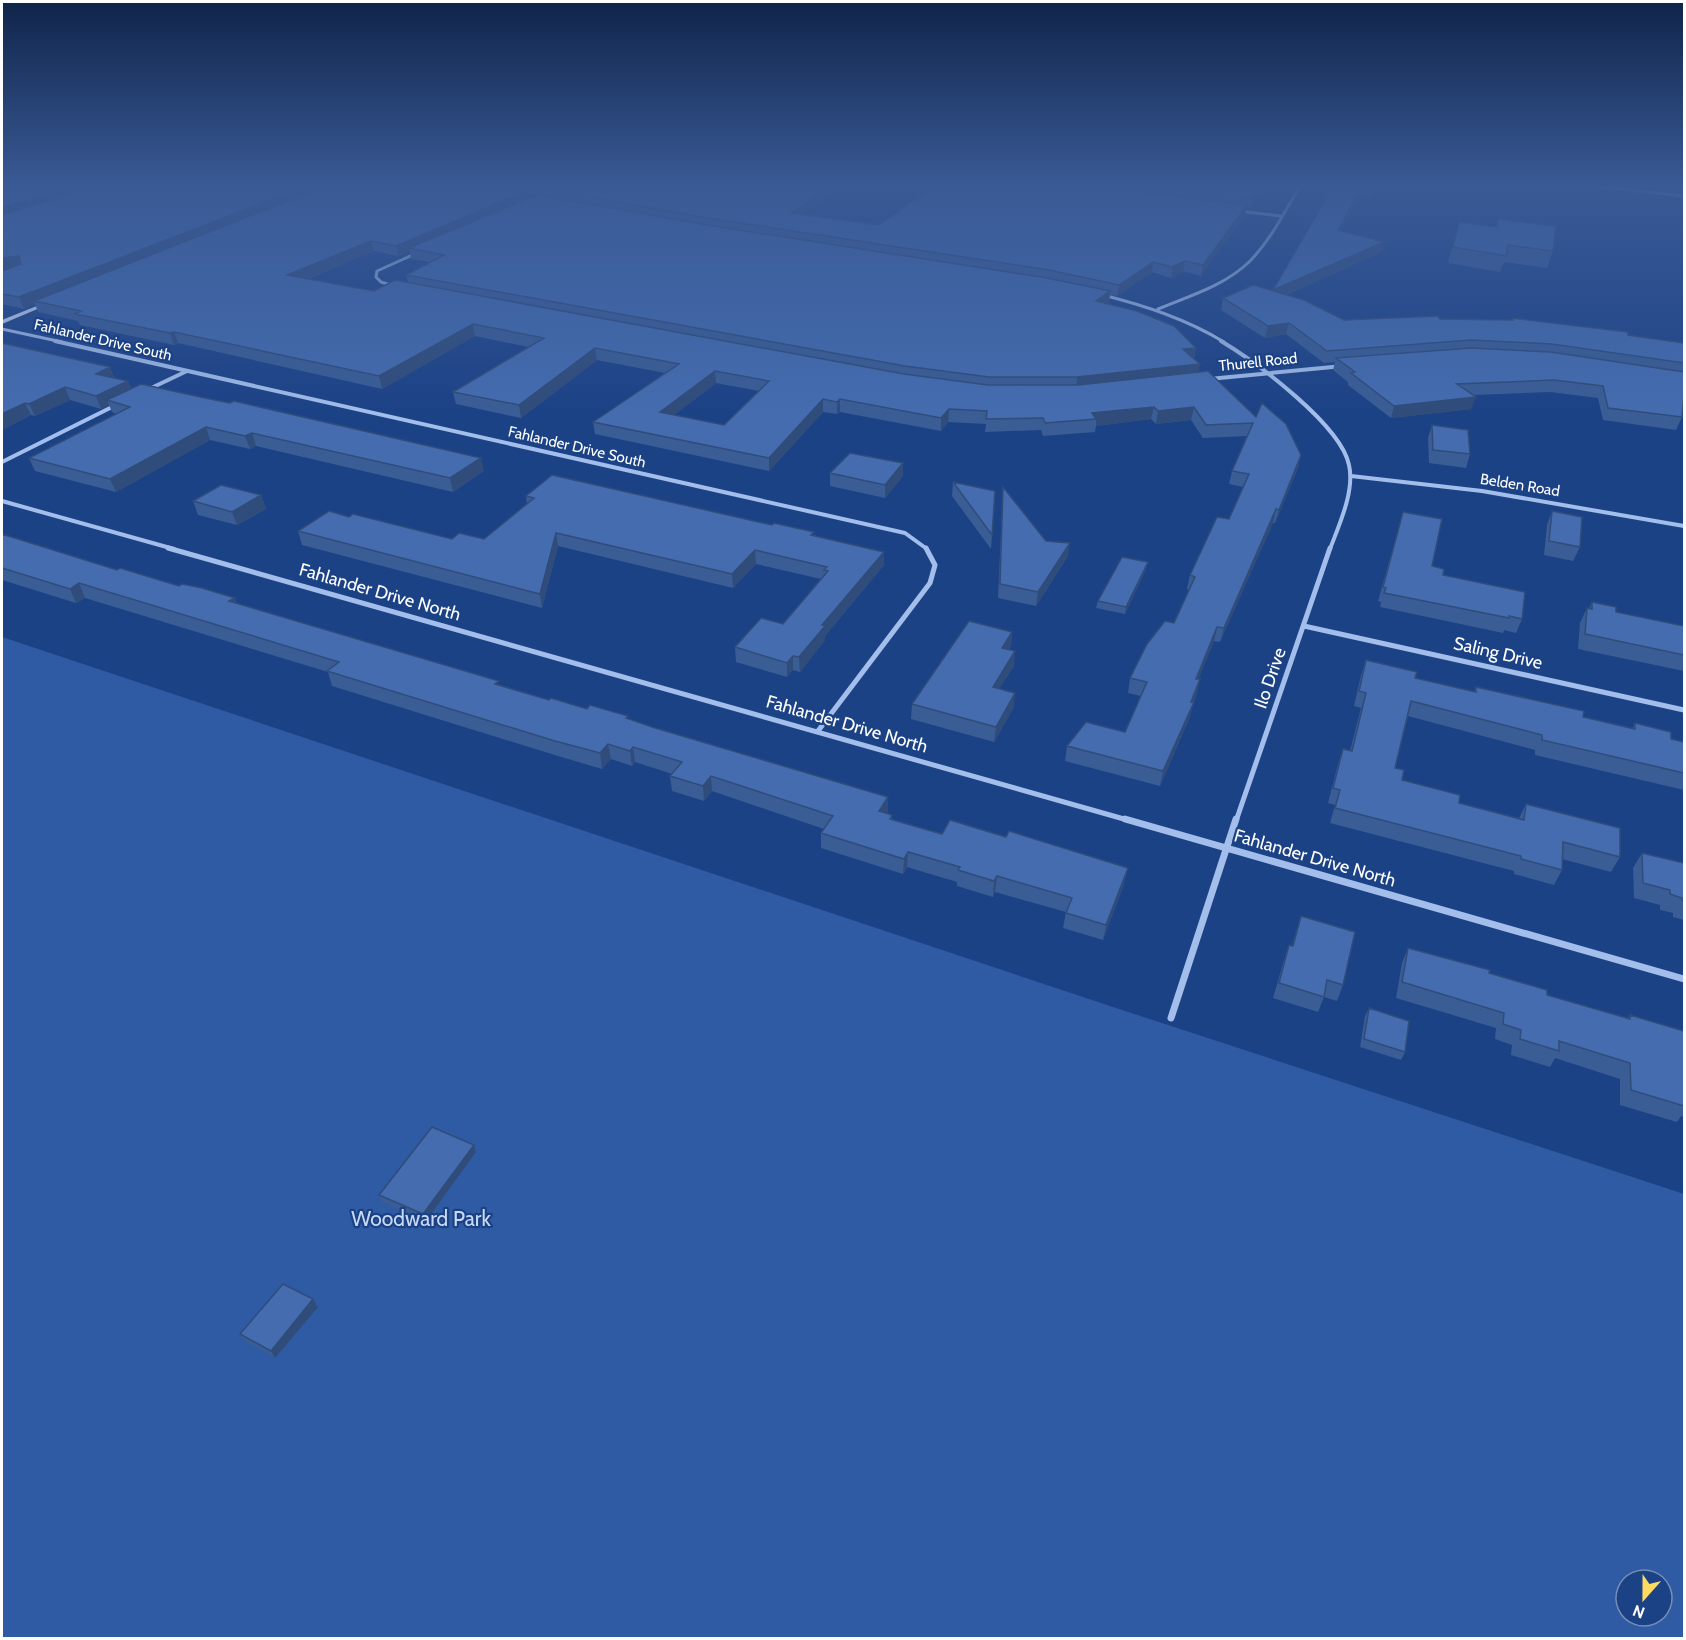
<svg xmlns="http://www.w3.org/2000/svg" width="1686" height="1640" font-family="Cabin,sans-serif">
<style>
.green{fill:#2f5ba4;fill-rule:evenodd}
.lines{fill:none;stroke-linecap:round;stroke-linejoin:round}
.street-far3{stroke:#a3beeb;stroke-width:3}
.street-far2{stroke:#a3beeb;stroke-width:4}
.street-far1{stroke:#a3beeb;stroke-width:5}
.street{stroke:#a3beeb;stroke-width:7}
.secondary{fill:#cfdef8;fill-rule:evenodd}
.wall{fill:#3a5d96;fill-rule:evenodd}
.shaded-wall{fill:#304c7a}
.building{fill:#446caf;stroke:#304c7a;stroke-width:1.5;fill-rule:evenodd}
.labels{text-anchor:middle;stroke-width:4.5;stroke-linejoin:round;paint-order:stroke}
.far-street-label{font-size:15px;fill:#fff;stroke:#1c4286}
.street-label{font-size:18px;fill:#fff;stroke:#1c4286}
.near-park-label{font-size:21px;fill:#c8daf8;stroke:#1c4286}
</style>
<rect width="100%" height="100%" fill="#1c4286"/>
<!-- green -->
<path class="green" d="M 2,637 L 1119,1009 L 1684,1194 L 1684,1638 L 2,1638 ZM 1626,1580 L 1662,1580 L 1662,1616 L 1626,1616 Z"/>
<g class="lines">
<!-- street-far3 -->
<path class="street-far3" d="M 1577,184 L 1684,196
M 1240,211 L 1281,216
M 394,286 L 381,282 L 376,277 L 377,271 L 417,253
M 1103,295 C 1146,306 1186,319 1224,342
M 1158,309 C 1189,296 1224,286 1249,262 C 1271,240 1285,211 1301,184
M 2,329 L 62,342"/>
<!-- street-far2 -->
<path class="street-far2" d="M 55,341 L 905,533 L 927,549
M 1221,341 C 1256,362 1341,425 1349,465 C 1355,491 1339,525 1330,549
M 1209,379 L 1343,366
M 147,390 L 187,371
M 2,462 L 116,405
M 1351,476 L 1482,491 L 1684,526
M 2,501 L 174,549"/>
<!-- street-far1 -->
<path class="street-far1" d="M 168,548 L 1131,821
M 1304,626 L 1684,710
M 818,731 L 930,583 L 935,565 L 926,548
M 1236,821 L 1330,548"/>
<!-- street -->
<path class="street" d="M 1125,819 L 1684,979
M 1171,1018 L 1236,819"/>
<!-- secondary -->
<path class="secondary" d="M 49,301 L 54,302 L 2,324 L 2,320 Z"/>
</g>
<!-- wall -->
<path class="wall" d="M 2,184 L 847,184 L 803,214 L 879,225 L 925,192 L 860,184 L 1267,184 L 1250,208 L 1246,208 L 1245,215 L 1201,276 L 1183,271 L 1171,278 L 1152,272 L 1117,296 L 1110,295 L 1109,302 L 1107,304 L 1196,348 L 1194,359 L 1200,364 L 1198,372 L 1256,417 L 1301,455 L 1298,468 L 1275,523 L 1273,523 L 1220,642 L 1214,641 L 1198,679 L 1197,694 L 1193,702 L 1190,717 L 1160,786 L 1065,761 L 1067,746 L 1125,732 L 1141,696 L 1128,693 L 1130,678 L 1174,623 L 1189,590 L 1187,589 L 1190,575 L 1229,519 L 1243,487 L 1229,484 L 1232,471 L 1248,436 L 1203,438 L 1191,420 L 1156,424 L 1151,419 L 1096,426 L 1095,432 L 1043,436 L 1041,430 L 985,432 L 986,424 L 948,422 L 941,431 L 840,412 L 837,414 L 823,412 L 769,471 L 595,434 L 593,422 L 665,373 L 597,360 L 521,418 L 456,404 L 453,392 L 529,347 L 475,336 L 382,389 L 178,343 L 174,345 L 80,325 L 78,321 L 38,312 L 35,304 L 24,309 L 2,304 L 2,271 L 11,268 L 2,269 ZM 524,195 L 534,196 L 525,200 ZM 374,251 L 398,256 L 410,251 L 411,259 L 430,262 L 406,275 L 408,282 L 374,291 L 308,279 ZM 716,383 L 759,391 L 724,425 L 674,415 Z
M 1377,184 L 1372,197 L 1364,197 L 1358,198 L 1341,231 L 1381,252 L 1286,295 L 1344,320 L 1440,319 L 1511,320 L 1512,318 L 1684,343 L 1684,409 L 1683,408 L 1682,417 L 1676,430 L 1603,420 L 1598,398 L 1550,392 L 1474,395 L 1471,409 L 1391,418 L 1348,385 L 1348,382 L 1333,370 L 1335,362 L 1324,363 L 1286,334 L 1265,338 L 1221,310 L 1223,298 L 1273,291 L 1327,198 L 1328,192 Z
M 1498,219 L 1553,251 L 1547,268 L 1504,262 L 1500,272 L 1448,263 L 1459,222 L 1496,227 Z
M 2,343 L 110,367 L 114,378 L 128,381 L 131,388 L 484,471 L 453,492 L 256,446 L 250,449 L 210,440 L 116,492 L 35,471 L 29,458 L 116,414 L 112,412 L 109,405 L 101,409 L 70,400 L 35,416 L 31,415 L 2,430 Z
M 1432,425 L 1470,454 L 1466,468 L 1429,463 L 1428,438 Z
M 830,473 L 903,476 L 885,498 L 830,486 Z
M 953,482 L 992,535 L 991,549 L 952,496 Z
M 1003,487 L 1046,541 L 1068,556 L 1036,606 L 998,598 Z
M 261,495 L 266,509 L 237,525 L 198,515 L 193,501 Z
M 526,496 L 814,535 L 884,565 L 825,636 L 825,640 L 800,672 L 793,670 L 787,677 L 736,662 L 735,647 L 783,624 L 821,579 L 756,564 L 733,588 L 558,546 L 542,608 L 302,545 L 298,531 L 349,517 L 452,539 L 484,539 L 527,504 Z
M 1552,511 L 1580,547 L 1573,561 L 1544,555 L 1547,525 Z
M 1403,512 L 1432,566 L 1443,575 L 1522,619 L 1516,633 L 1504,630 L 1503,633 L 1380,607 L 1381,602 L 1378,601 Z
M 2,534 L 117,570 L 237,604 L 549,700 L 628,719 L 652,727 L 888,797 L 888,812 L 887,813 L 892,815 L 892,819 L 942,834 L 1124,884 L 1103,940 L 1063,928 L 1066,912 L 995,892 L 993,897 L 957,886 L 957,882 L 907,867 L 903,874 L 821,848 L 821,833 L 824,829 L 712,791 L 704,801 L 672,791 L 670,776 L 672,774 L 635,762 L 632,766 L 611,759 L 602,769 L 558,756 L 332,686 L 328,672 L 85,598 L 76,603 L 2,580 Z
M 1148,562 L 1146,569 L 1125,614 L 1096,608 L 1098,601 Z
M 1592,602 L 1616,612 L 1684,630 L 1684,671 L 1578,649 L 1580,623 L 1587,608 L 1589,609 Z
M 1012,632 L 1011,646 L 1009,649 L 1014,666 L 999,689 L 1014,707 L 994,742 L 911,719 L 912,704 Z
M 1366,660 L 1415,678 L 1474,692 L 1476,687 L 1583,717 L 1633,728 L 1635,723 L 1671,739 L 1684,742 L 1684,790 L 1535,755 L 1535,750 L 1408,716 L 1395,768 L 1402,780 L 1459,803 L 1519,818 L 1526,804 L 1620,857 L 1611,872 L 1562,859 L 1562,870 L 1554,885 L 1514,874 L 1514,871 L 1330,823 L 1335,805 L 1328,803 L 1338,764 L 1343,749 L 1350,751 L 1361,708 L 1354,706 L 1361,675 Z
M 1642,853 L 1684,863 L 1684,920 L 1673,917 L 1673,913 L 1660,910 L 1660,905 L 1634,898 L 1633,868 Z
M 1301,916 L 1343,985 L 1337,1001 L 1324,997 L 1318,1012 L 1273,998 L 1284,960 L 1289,945 L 1292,945 Z
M 1408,948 L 1489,973 L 1547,995 L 1628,1018 L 1630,1015 L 1684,1031 L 1684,1117 L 1681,1116 L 1677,1122 L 1620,1105 L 1620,1079 L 1555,1058 L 1550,1067 L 1511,1055 L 1512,1045 L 1495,1039 L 1496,1028 L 1396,998 L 1402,963 Z
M 1369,1008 L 1405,1052 L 1401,1060 L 1360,1047 L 1365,1016 Z
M 474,1145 L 476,1152 L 426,1221 L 382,1202 L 379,1195 Z
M 318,1307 L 275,1358 L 245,1341 L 240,1334 Z"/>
<!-- shaded-wall -->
<path class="shaded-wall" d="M 76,184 L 110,184 L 2,219 L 2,208 Z
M 311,184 L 339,184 L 34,301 L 35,304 L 24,309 L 19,297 Z
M 833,184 L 847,184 L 791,223 L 791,213 Z
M 1262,184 L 1267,184 L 1250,208 L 1252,198 Z
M 1366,187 L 1364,197 L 1358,198 L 1336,240 L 1338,230 L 1361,188 Z
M 524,192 L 525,202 L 409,248 L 410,251 L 398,256 L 396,246 Z
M 1247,205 L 1245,215 L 1201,276 L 1203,265 Z
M 371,241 L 374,251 L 290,286 L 287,275 Z
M 1384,242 L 1381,252 L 1271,301 L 1273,290 Z
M 19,256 L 23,266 L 2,269 L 2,258 Z
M 1185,261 L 1183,271 L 1171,278 L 1172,267 Z
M 1153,262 L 1152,272 L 1117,296 L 1119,285 Z
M 1110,291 L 1109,302 L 1094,312 L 1096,301 Z
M 1289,323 L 1286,334 L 1265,338 L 1268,326 Z
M 473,324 L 475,336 L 382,389 L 379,376 Z
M 174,332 L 178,343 L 174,345 L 170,333 Z
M 595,348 L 597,360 L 521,418 L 519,405 Z
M 1196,348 L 1193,360 L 1183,349 Z
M 1200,364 L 1197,376 L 1076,389 L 1077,377 Z
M 110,367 L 115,379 L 96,374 Z
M 715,371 L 716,383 L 661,425 L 660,412 Z
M 128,381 L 133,393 L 107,400 L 109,405 L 101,409 L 96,396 Z
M 65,387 L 70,400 L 35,416 L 29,404 Z
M 1476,397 L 1471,409 L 1391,418 L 1394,406 Z
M 823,399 L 823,412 L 769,471 L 769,458 Z
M 840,399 L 840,412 L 837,414 L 837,402 Z
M 25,403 L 31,415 L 2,430 L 2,414 Z
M 1154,407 L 1151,419 L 1096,426 L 1096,419 L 1092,413 Z
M 1194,407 L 1191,420 L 1156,424 L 1158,411 Z
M 949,409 L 948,422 L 941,431 L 941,418 Z
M 206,427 L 210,440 L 116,492 L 110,479 Z
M 252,433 L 256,446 L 250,449 L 245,436 Z
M 1301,455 L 1298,468 L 1275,523 L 1279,510 Z
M 481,458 L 484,471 L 453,492 L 450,478 Z
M 903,463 L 903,476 L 885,498 L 885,485 Z
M 261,495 L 266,509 L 237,525 L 232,512 Z
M 1276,509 L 1273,523 L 1220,642 L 1224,628 Z
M 556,533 L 558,546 L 542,608 L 540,594 Z
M 1070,543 L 1068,556 L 1036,606 L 1038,592 Z
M 755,550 L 756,564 L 733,588 L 732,574 Z
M 884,552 L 884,565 L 825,636 L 825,640 L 800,672 L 799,657 L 822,625 Z
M 1148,562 L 1146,569 L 1125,614 L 1126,607 Z
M 79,583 L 85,598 L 76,603 L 70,589 Z
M 235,598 L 240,612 L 229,601 Z
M 1217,627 L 1214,641 L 1193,693 L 1196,679 Z
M 1012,632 L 1011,646 L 1000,662 L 1002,648 Z
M 1015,651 L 1014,666 L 991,702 L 993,687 Z
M 793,656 L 793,670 L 787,677 L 787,663 Z
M 1200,679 L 1197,694 L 1188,716 L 1194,702 L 1190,717 L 1160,786 L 1163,771 Z
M 1015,693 L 1014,707 L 994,742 L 996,727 Z
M 608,744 L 611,759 L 602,769 L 600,753 Z
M 633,747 L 635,762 L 632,766 L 630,751 Z
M 711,776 L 712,791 L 704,801 L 703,786 Z
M 888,797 L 888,812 L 878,826 L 879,811 Z
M 908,852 L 907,867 L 903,874 L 904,859 Z
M 1128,868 L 1124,884 L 1103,940 L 1106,925 Z
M 997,876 L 995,892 L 993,897 L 994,881 Z
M 474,1145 L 476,1152 L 426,1221 L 423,1214 Z
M 313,1299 L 318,1307 L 275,1358 L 271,1351 Z"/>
<!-- building -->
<path class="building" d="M 2,184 L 76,184 L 2,208 Z
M 98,184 L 311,184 L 19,297 L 2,294 L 2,271 L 21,264 L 19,256 L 2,258 L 2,215 Z
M 331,184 L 475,184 L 524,192 L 396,246 L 371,241 L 287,275 L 374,291 L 395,280 L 904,374 L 988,385 L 1078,385 L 1208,371 L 1256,417 L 1262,403 L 1286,424 L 1301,455 L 1279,510 L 1276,509 L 1224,628 L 1217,627 L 1196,679 L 1200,679 L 1191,702 L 1194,702 L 1163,771 L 1067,746 L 1086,722 L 1125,732 L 1147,682 L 1130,678 L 1147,644 L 1165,621 L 1174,623 L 1195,577 L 1190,575 L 1217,517 L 1229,519 L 1249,474 L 1232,471 L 1253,423 L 1206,425 L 1194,407 L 1158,411 L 1154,407 L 1092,413 L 1096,419 L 1045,423 L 1043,418 L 986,419 L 987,411 L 949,409 L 941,418 L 840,399 L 837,402 L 823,399 L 769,458 L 593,422 L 679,364 L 595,348 L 519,405 L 453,392 L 544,338 L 473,324 L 379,376 L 174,332 L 170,333 L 75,314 L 81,311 L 34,301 ZM 715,371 L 769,381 L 724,425 L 660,412 Z
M 517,184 L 833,184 L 791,213 L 879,225 L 937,184 L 936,184 L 1077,184 L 1247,205 L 1203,265 L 1185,261 L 1172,267 L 1153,262 L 1119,285 L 1049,270 L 708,218 Z
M 1130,184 L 1262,184 L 1252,198 Z
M 1333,184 L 1376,184 L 1374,188 L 1366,187 L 1361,188 L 1338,230 L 1384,242 L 1273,290 L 1330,192 L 1328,192 Z
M 537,195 L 707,225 L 1047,278 L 1110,291 L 1096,301 L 1137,311 L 1174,326 L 1196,348 L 1183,349 L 1200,364 L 1077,377 L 989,377 L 905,366 L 406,275 L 444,255 L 409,248 Z
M 1498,219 L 1556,226 L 1553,251 L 1508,245 L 1506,256 L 1453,247 L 1459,222 L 1497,227 Z
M 1253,285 L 1304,300 L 1344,320 L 1438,316 L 1440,319 L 1513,320 L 1512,318 L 1628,332 L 1628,335 L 1684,343 L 1684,363 L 1552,344 L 1471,340 L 1327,351 L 1289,323 L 1268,326 L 1223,298 Z
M 2,343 L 110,367 L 96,374 L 128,381 L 96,396 L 65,387 L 29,404 L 25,403 L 2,414 Z
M 1471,348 L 1551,352 L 1684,372 L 1684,395 L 1682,417 L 1608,408 L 1603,386 L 1554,380 L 1457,384 L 1476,397 L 1394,406 L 1351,373 L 1355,372 L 1336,358 Z
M 141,384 L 205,398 L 230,403 L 234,401 L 481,458 L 450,478 L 252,433 L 245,436 L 206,427 L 110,479 L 29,458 L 130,407 L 107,400 Z
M 1432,425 L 1468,430 L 1470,454 L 1433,450 Z
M 850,453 L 903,463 L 885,485 L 830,473 Z
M 552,475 L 772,525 L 774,523 L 814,532 L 811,535 L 884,552 L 822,625 L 825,626 L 799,657 L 793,656 L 787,663 L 735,647 L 761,618 L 783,624 L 828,571 L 824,570 L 827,567 L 755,550 L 732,574 L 556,533 L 540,594 L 298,531 L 329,511 L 349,517 L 353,514 L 452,539 L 459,533 L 484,539 L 534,498 L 526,496 Z
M 953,482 L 995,491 L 992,535 Z
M 221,485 L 261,495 L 232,512 L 193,501 Z
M 1003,487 L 1046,541 L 1070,543 L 1038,592 L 1000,584 Z
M 1552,511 L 1582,517 L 1580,547 L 1549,541 Z
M 1403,512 L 1442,519 L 1432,566 L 1444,569 L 1443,575 L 1525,592 L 1522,619 L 1509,616 L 1509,618 L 1384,593 L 1386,588 L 1383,587 Z
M 2,534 L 117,570 L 120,568 L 179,586 L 182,584 L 202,588 L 235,598 L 229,601 L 499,681 L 495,684 L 549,700 L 551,698 L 587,709 L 590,705 L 628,716 L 626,718 L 652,727 L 888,797 L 879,811 L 892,815 L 890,819 L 942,834 L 950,820 L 1006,837 L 1009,831 L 1128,868 L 1106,925 L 1066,913 L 1072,898 L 997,876 L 994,881 L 958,870 L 960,867 L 908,852 L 904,859 L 821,833 L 833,816 L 711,776 L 703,786 L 670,776 L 682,762 L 633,747 L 630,751 L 608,744 L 600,753 L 555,741 L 327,671 L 339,662 L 79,583 L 70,589 L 2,568 Z
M 1122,557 L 1148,562 L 1126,607 L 1098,601 Z
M 1592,602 L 1616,607 L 1616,612 L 1684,626 L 1684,655 L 1585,634 L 1587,608 L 1592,609 Z
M 969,621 L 1012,632 L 1002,648 L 1015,651 L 993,687 L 1015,693 L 996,727 L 912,704 Z
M 1366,660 L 1417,672 L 1415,678 L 1476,692 L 1476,687 L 1584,711 L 1583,717 L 1635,729 L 1635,723 L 1671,732 L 1671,739 L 1684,742 L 1684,773 L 1542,740 L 1542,735 L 1411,701 L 1395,768 L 1404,770 L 1402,780 L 1460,795 L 1459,803 L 1524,820 L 1526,804 L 1620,828 L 1620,857 L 1563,842 L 1562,870 L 1521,859 L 1521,856 L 1335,808 L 1340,790 L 1333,788 L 1343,749 L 1352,751 L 1366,693 L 1359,691 Z
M 1642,853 L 1684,863 L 1684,902 L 1683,901 L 1682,898 L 1670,894 L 1670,890 L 1643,883 Z
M 1301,916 L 1355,932 L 1343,985 L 1327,980 L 1324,997 L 1279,983 L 1289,945 L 1293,946 Z
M 1408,948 L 1490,970 L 1489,973 L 1547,990 L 1547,995 L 1630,1019 L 1630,1015 L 1684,1031 L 1684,1106 L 1631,1090 L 1630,1063 L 1559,1041 L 1559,1051 L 1520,1039 L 1521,1030 L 1503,1024 L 1504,1013 L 1402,982 Z
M 1369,1008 L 1409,1021 L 1405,1052 L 1364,1039 Z
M 432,1127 L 474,1145 L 423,1214 L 379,1195 Z
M 283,1284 L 313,1299 L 271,1351 L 240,1334 Z"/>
<!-- sky -->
<linearGradient id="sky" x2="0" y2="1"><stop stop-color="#0f244a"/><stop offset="0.45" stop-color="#3a5a95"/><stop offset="1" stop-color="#3a5a95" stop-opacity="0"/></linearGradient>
<rect width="1686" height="413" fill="url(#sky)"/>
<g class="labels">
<!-- far-street labels -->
<g class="far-street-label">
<text transform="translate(103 340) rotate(13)" y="5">Fahlander Drive South</text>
<text transform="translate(1258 362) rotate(-6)" y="5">Thurell Road</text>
<text transform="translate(577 447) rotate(13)" y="5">Fahlander Drive South</text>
<text transform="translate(1520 485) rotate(9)" y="5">Belden Road</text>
</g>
<!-- street labels -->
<g class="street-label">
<text transform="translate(380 592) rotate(16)" y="6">Fahlander Drive North</text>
<text transform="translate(1498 653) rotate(13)" y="6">Saling Drive</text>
<text transform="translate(1270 678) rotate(-71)" y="6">Ilo Drive</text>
<text transform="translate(847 724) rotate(16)" y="6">Fahlander Drive North</text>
<text transform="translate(1315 858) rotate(16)" y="6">Fahlander Drive North</text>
</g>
<!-- near-park labels -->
<g class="near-park-label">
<text x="421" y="1226">Woodward Park</text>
</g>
</g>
<!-- border -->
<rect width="1686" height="1640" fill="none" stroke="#ffffff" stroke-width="6"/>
<!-- north arrow -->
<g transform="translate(1644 1598) rotate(201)"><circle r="28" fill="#1c4286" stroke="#778eb6" stroke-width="1.5"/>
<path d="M0-4.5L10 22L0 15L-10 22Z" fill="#fcdb60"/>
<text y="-9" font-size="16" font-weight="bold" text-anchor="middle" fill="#ffffff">N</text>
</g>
</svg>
